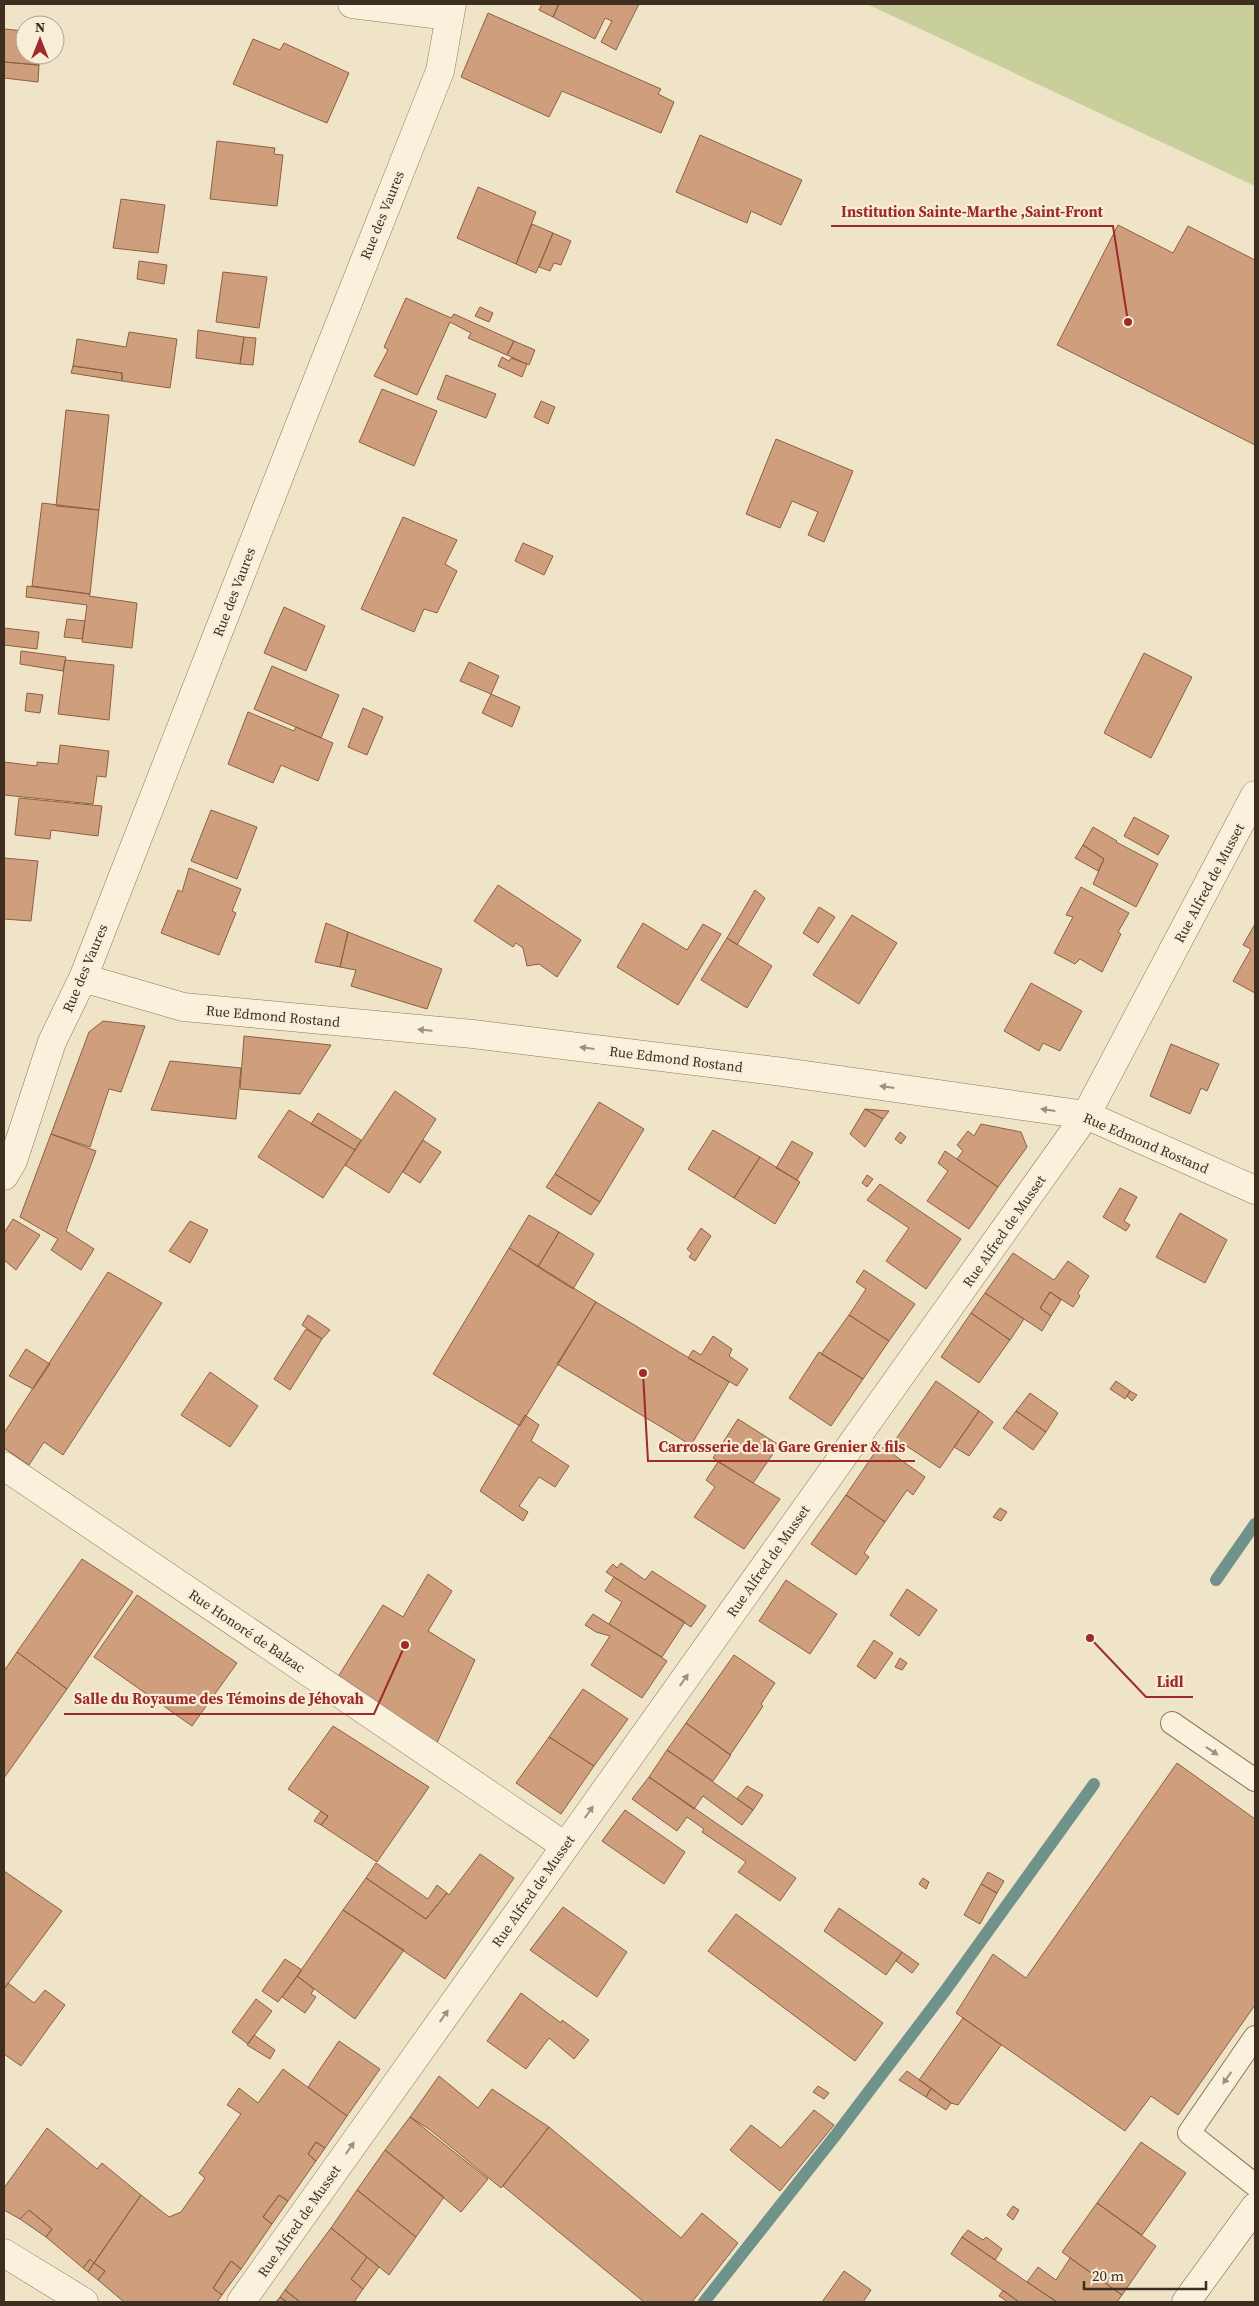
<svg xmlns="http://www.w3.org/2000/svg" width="1259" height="2306" font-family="'Source Serif 4',serif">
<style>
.green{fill:#c9cf9b}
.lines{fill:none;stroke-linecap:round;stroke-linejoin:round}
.stream{stroke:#6f938a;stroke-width:12}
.building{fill:#cf9f7d;stroke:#8d5f41}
.service-casing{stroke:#8d765c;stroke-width:24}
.minor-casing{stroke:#8d765c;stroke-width:29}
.secondary-casing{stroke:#6f573f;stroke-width:29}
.service{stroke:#faf1dc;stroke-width:22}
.minor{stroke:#faf1dc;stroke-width:28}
.secondary{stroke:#faf1dc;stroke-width:28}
.oneway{fill:#9c907e}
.labels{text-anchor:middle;stroke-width:4.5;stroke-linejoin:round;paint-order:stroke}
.street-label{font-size:14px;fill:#3d2e20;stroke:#f7eed8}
.leader{fill:none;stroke:#9e2a2b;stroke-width:2}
.callout-dot{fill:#9e2a2b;stroke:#f7eed8;stroke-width:2}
.callout-label{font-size:15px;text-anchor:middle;font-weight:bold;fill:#9e2a2b;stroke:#f7eed8;stroke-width:4.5;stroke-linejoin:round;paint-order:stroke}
</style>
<rect width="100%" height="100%" fill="#f0e4c8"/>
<!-- green -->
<path class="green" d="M 867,4 L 1255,4 L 1255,186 Z"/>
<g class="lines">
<!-- stream -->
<path class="stream" d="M 1216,1580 L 1255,1524
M 704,2302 L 835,2136 L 945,1991 L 1094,1784"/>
</g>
<!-- building -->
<path class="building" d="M 542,4 L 559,4 L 553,17 L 539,10 Z
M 559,4 L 639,4 L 616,50 L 601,42 L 612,21 L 605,18 L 595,39 L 553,17 Z
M 488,13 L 661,89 L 658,94 L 674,102 L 661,133 L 562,91 L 549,117 L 461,77 Z
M 4,29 L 25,31 L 25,55 L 40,55 L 39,65 L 4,62 Z
M 253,39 L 280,50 L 284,43 L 349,73 L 327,123 L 233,84 Z
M 4,62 L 39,65 L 38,82 L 4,78 Z
M 700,135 L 802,180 L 781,225 L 751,211 L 747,223 L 676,192 Z
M 217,141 L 275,148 L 274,154 L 283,155 L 277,206 L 210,199 Z
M 478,187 L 536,212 L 516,264 L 457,238 Z
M 121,199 L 165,205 L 158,253 L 113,248 Z
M 532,224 L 553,233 L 536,273 L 516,264 Z
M 1118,225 L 1173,253 L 1188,226 L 1255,260 L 1255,445 L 1057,345 Z
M 553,233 L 571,241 L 561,265 L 554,263 L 550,271 L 539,267 Z
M 139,261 L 167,265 L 164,284 L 137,279 Z
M 223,272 L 267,277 L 259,328 L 216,322 Z
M 406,298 L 451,318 L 454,314 L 514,341 L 507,355 L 468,338 L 471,333 L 450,322 L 417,395 L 374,376 L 388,350 L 384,347 Z
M 480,307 L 493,313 L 489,322 L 475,316 Z
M 198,330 L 244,337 L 240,364 L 196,358 Z
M 129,332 L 177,339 L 170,388 L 122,381 L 122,373 L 73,366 L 77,339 L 126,347 Z
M 244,337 L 256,338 L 253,365 L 240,364 Z
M 514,341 L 535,350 L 529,365 L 507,355 Z
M 502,357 L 509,361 L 511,358 L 527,364 L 522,377 L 498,366 Z
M 73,366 L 122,373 L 122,381 L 71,373 Z
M 446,375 L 496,394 L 486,418 L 437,399 Z
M 382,389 L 437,411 L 414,466 L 359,442 Z
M 541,401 L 555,407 L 548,424 L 534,417 Z
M 66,410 L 109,415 L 99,510 L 56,506 Z
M 776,439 L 853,471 L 824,542 L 808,535 L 818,512 L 792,501 L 780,528 L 746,514 Z
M 42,503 L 99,510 L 90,594 L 32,586 Z
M 403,517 L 457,540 L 445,564 L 457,571 L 437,613 L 424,609 L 414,632 L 361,609 Z
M 523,543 L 553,556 L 544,575 L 515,561 Z
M 27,586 L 90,594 L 89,596 L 137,603 L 132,648 L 82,642 L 87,605 L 26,597 Z
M 284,607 L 325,626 L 306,671 L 264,653 Z
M 67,619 L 85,621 L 82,639 L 64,637 Z
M 4,628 L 39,632 L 37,649 L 4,645 Z
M 21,651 L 66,657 L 63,671 L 20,664 Z
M 1144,653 L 1192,677 L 1151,758 L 1104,733 Z
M 65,660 L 114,665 L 109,720 L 58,714 Z
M 469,662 L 499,676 L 491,694 L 460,681 Z
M 272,666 L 339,695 L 321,738 L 254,709 Z
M 27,693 L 43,695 L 40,713 L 25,711 Z
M 491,694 L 520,707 L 512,727 L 482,713 Z
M 363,708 L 383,717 L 367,755 L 348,747 Z
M 248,712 L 294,731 L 296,727 L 333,743 L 318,781 L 281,765 L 273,783 L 228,764 Z
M 60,745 L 109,751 L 106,777 L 97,776 L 93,804 L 4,795 L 4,762 L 37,766 L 37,762 L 58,764 Z
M 19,798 L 102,806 L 98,836 L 51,830 L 50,839 L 15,835 Z
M 211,810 L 257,827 L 237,879 L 191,861 Z
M 1134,817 L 1169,836 L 1158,855 L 1124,836 Z
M 1093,827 L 1117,841 L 1116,842 L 1158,864 L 1136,907 L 1093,884 L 1104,859 L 1083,845 Z
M 1083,845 L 1104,859 L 1098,871 L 1075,858 Z
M 4,858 L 38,861 L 31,921 L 4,919 Z
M 189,868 L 241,889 L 232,911 L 236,913 L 219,955 L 161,933 L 178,890 L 182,892 Z
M 498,885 L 581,940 L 557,977 L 539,964 L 527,966 L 523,948 L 516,943 L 513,947 L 474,921 Z
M 1081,887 L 1129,913 L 1118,932 L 1121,934 L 1102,972 L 1080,959 L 1075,964 L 1054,953 L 1073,917 L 1066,915 Z
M 755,890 L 765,898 L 737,945 L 727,938 Z
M 819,907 L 835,917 L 818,943 L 803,933 Z
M 852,915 L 897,943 L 859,1004 L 813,975 Z
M 326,923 L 348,932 L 340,967 L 315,962 Z
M 643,923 L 687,950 L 703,924 L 721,934 L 678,1005 L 617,967 Z
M 1255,924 L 1255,993 L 1233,981 L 1251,949 L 1243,945 Z
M 348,932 L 442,969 L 427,1009 L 351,986 L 356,970 L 340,967 Z
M 727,938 L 772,966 L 747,1008 L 701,980 Z
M 1031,983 L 1082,1011 L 1060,1051 L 1043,1043 L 1039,1051 L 1004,1031 Z
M 103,1021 L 145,1026 L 121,1092 L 109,1089 L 90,1147 L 51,1134 L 89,1032 Z
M 244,1036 L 331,1045 L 300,1094 L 240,1089 Z
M 1171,1044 L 1219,1064 L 1207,1091 L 1201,1088 L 1190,1114 L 1150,1096 Z
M 170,1061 L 241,1068 L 236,1119 L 151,1110 Z
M 395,1091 L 436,1119 L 389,1193 L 345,1165 Z
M 599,1102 L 644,1129 L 600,1202 L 555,1174 Z
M 865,1109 L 889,1111 L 883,1119 Z
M 865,1109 L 883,1119 L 865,1147 L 850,1134 Z
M 289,1110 L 355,1150 L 323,1198 L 258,1157 Z
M 318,1113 L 361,1140 L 355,1150 L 311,1124 Z
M 981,1124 L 1021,1132 L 1027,1147 L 998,1187 L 957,1159 L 963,1151 L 957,1145 L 968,1131 L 974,1136 Z
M 713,1130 L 760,1157 L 734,1198 L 688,1169 Z
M 900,1132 L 906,1137 L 901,1144 L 895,1139 Z
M 51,1134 L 96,1151 L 66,1231 L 94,1249 L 81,1270 L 51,1250 L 58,1239 L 20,1217 Z
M 423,1140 L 441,1152 L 420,1183 L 403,1172 Z
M 792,1141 L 813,1153 L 797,1180 L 776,1168 Z
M 945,1151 L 998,1187 L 969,1229 L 927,1201 L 948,1171 L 938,1163 Z
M 760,1157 L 800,1182 L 775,1224 L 734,1198 Z
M 555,1174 L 600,1202 L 591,1215 L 546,1187 Z
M 867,1175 L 873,1179 L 867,1187 L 862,1183 Z
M 880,1184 L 961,1239 L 926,1289 L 886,1261 L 909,1228 L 867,1200 Z
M 1120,1188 L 1137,1197 L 1124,1221 L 1130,1225 L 1126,1231 L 1103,1217 Z
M 1180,1213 L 1227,1240 L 1205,1283 L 1156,1257 Z
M 529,1215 L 559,1232 L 538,1267 L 509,1248 Z
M 13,1219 L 40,1235 L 16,1270 L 4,1260 L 4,1233 Z
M 190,1221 L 208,1230 L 190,1263 L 169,1251 Z
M 701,1228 L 711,1236 L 695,1261 L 689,1257 L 692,1253 L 687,1249 Z
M 559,1232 L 594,1254 L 573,1289 L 538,1267 Z
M 509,1248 L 596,1302 L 520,1426 L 433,1374 Z
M 1013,1253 L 1054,1280 L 1068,1261 L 1089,1276 L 1078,1293 L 1080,1296 L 1073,1307 L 1050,1292 L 1040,1308 L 1051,1316 L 1042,1331 L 985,1293 Z
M 864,1270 L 915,1304 L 889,1341 L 849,1315 L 866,1289 L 856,1282 Z
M 108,1272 L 162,1303 L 63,1455 L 44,1442 L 29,1465 L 4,1448 L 4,1433 Z
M 1050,1292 L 1061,1300 L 1051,1316 L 1040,1308 Z
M 985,1293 L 1024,1319 L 1010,1340 L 971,1313 Z
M 596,1302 L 729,1382 L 691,1445 L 557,1364 Z
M 971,1313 L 1010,1340 L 979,1383 L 941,1357 Z
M 308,1315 L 330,1330 L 322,1339 L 302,1325 Z
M 849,1315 L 889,1341 L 863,1379 L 821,1354 Z
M 306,1329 L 322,1339 L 290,1390 L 274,1379 Z
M 713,1336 L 732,1349 L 729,1356 L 748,1369 L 737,1386 L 688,1358 L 693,1350 L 701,1355 Z
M 26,1349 L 50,1364 L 33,1389 L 9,1376 Z
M 819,1352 L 863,1379 L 831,1426 L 789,1398 Z
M 210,1372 L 258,1406 L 230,1447 L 181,1415 Z
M 936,1381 L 979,1411 L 940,1468 L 896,1439 Z
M 1116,1381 L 1130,1391 L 1125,1399 L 1110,1389 Z
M 1130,1391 L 1137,1395 L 1132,1401 L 1127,1396 Z
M 1030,1393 L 1058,1413 L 1046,1432 L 1016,1411 Z
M 979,1411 L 993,1422 L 969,1456 L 954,1447 Z
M 1016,1411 L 1046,1432 L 1033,1450 L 1003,1428 Z
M 525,1415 L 539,1425 L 531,1441 L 569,1466 L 555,1487 L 539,1477 L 519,1506 L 528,1512 L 523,1521 L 480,1491 Z
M 738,1419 L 779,1445 L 753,1483 L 713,1458 Z
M 880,1445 L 925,1477 L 913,1495 L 907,1490 L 885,1522 L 846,1495 Z
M 718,1462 L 780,1499 L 744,1549 L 694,1517 L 715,1487 L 706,1480 Z
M 846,1495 L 885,1522 L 864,1553 L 869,1557 L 856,1575 L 811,1544 Z
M 1000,1508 L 1007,1512 L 1001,1521 L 993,1517 Z
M 82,1559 L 133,1592 L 67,1689 L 17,1652 Z
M 621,1563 L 645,1580 L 652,1571 L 706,1606 L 691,1627 L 606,1572 L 613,1564 L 617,1568 Z
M 428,1574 L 452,1591 L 428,1631 L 475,1660 L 436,1745 L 336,1680 L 383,1605 L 403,1617 Z
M 614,1577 L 685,1622 L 662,1657 L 609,1624 L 622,1602 L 605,1591 Z
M 786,1580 L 837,1614 L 810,1654 L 759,1621 Z
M 907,1589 L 937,1610 L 919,1636 L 890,1615 Z
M 137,1595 L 237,1663 L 192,1726 L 94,1657 Z
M 593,1614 L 667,1661 L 642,1698 L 591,1665 L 610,1636 L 596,1632 L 585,1625 Z
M 874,1640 L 893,1653 L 875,1679 L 857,1666 Z
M 17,1652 L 67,1689 L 4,1778 L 4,1671 Z
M 734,1655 L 775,1683 L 761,1704 L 763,1706 L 730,1755 L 686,1723 Z
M 900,1658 L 907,1663 L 902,1670 L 895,1667 Z
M 583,1689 L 628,1719 L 594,1766 L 549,1737 Z
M 686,1723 L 731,1755 L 713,1781 L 667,1750 Z
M 333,1726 L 429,1787 L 377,1862 L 321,1825 L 328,1816 L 288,1789 Z
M 549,1737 L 594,1766 L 561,1814 L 516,1783 Z
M 667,1750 L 753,1810 L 742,1825 L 703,1796 L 694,1809 L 649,1777 Z
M 1177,1763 L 1255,1819 L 1255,2005 L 1178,2115 L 1151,2096 L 1125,2131 L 956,2013 L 993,1954 L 1026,1978 Z
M 649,1777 L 796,1878 L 780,1901 L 738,1872 L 746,1862 L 702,1832 L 704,1829 L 687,1817 L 677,1831 L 632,1799 Z
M 747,1786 L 763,1795 L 753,1810 L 737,1799 Z
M 625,1810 L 685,1852 L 664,1884 L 602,1841 Z
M 321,1811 L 328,1816 L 321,1825 L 314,1821 Z
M 480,1854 L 514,1878 L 445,1979 L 343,1910 L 366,1878 L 426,1919 L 447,1893 L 449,1895 Z
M 376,1863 L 428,1899 L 437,1885 L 447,1893 L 426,1919 L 366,1878 Z
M 4,1871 L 62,1911 L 4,1989 Z
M 988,1872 L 1004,1881 L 997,1893 L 981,1884 Z
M 923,1878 L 929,1882 L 926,1889 L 919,1884 Z
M 981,1884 L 997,1893 L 980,1924 L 964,1915 Z
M 563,1907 L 627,1952 L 597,1997 L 530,1950 Z
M 839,1908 L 902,1952 L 886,1975 L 824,1931 Z
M 343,1910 L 404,1950 L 355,2019 L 297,1976 Z
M 736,1914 L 883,2023 L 855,2061 L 708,1951 Z
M 902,1952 L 919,1964 L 912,1973 L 896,1961 Z
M 285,1959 L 302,1970 L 278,2002 L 262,1991 Z
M 297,1976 L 314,1989 L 311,1994 L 316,1997 L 305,2013 L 282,1997 Z
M 8,1983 L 34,2003 L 45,1990 L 65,2005 L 21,2066 L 4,2054 L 4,1989 Z
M 521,1993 L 561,2023 L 562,2020 L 589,2040 L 574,2059 L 549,2038 L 526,2069 L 487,2041 Z
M 256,1999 L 272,2011 L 248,2044 L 232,2032 Z
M 963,2018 L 1001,2045 L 958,2105 L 951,2103 L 919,2080 Z
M 254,2035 L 275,2050 L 270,2059 L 247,2045 Z
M 339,2041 L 380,2069 L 347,2116 L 308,2087 Z
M 283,2069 L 347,2116 L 325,2148 L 316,2142 L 308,2154 L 316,2161 L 288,2201 L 279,2195 L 263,2217 L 272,2224 L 241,2269 L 231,2261 L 213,2288 L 222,2295 L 217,2302 L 124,2302 L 98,2280 L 105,2271 L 94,2263 L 141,2195 L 169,2217 L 181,2212 L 205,2178 L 199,2173 L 241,2114 L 227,2105 L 239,2088 L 258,2103 Z
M 907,2071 L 931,2088 L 926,2097 L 899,2080 Z
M 439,2076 L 478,2108 L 492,2089 L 549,2127 L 501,2188 L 429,2129 L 410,2117 Z
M 818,2086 L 829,2093 L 824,2099 L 813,2092 Z
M 931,2088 L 951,2103 L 946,2110 L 926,2097 Z
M 814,2110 L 834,2125 L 780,2191 L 730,2150 L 751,2125 L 781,2148 Z
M 410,2117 L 488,2179 L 461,2212 L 385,2150 Z
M 549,2127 L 681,2238 L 702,2213 L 738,2243 L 692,2302 L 644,2302 L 503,2186 Z
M 47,2128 L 97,2169 L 102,2163 L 141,2195 L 94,2263 L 90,2259 L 83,2268 L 46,2237 L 52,2229 L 29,2210 L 20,2219 L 4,2210 L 4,2188 Z
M 316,2142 L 325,2148 L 316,2161 L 308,2154 Z
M 1141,2142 L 1186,2173 L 1142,2235 L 1097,2203 Z
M 385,2150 L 444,2197 L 416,2237 L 357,2190 Z
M 357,2190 L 416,2237 L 389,2275 L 331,2228 Z
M 279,2195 L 288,2201 L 272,2224 L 263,2217 Z
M 1097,2203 L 1156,2246 L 1122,2295 L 1062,2252 Z
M 1013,2206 L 1019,2210 L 1013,2220 L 1007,2215 Z
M 29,2210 L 52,2229 L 46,2237 L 20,2219 Z
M 331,2228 L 367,2257 L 351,2279 L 363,2289 L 354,2302 L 300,2302 L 285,2290 Z
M 968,2230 L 983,2240 L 986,2237 L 1002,2249 L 995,2260 L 962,2237 Z
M 962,2237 L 1027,2282 L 1057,2302 L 1019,2302 L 951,2254 Z
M 367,2257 L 379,2267 L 363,2289 L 351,2279 Z
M 1070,2258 L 1122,2295 L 1117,2302 L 1057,2302 L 1027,2282 L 1038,2267 L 1056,2280 Z
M 90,2259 L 94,2263 L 88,2272 L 83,2268 Z
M 231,2261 L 241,2269 L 222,2295 L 213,2288 Z
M 94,2263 L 105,2271 L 98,2280 L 88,2272 Z
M 844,2271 L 871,2290 L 863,2302 L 822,2302 Z
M 285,2290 L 300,2302 L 287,2302 L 280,2297 Z
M 1003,2290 L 1019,2302 L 1008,2302 L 999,2296 Z
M 280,2297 L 287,2302 L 276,2302 Z"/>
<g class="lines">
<defs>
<path id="service" d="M 1172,1723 L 1255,1780
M 1255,2037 L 1189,2133 L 1255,2185"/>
<path id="minor" d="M 352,4 L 449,16
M 83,978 L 183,1007 L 473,1034 L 783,1072 L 1086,1115 L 1255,1190
M 4,1176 L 13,1161 L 52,1042 L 83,978 L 299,426 L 440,71 L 452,4
M 4,1466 L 565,1846
M 4,2253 L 84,2302
M 241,2302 L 1086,1115 L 1255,795"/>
<path id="secondary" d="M 1186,2302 L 1255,2207"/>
</defs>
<!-- service casing -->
<use href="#service" class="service-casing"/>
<!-- minor casing -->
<use href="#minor" class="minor-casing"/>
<!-- secondary casing -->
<use href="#secondary" class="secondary-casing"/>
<!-- service -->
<use href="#service" class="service"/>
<!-- minor -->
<use href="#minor" class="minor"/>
<!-- secondary -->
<use href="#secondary" class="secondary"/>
</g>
<!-- one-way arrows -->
<defs><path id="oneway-solid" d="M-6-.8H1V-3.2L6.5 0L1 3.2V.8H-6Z" transform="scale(1.25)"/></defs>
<g class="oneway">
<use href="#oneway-solid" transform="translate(425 1030) rotate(-175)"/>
<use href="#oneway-solid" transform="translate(587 1048) rotate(-173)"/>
<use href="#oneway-solid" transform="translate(887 1087) rotate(-172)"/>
<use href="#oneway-solid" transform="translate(1048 1110) rotate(-172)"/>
<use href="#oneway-solid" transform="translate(684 1680) rotate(-55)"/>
<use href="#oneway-solid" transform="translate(1212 1751) rotate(34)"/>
<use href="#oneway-solid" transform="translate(589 1812) rotate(-55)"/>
<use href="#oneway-solid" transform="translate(444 2016) rotate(-55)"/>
<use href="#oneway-solid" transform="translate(1227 2078) rotate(125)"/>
<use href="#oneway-solid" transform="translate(350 2148) rotate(-55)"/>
</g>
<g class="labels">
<!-- street labels -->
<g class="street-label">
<text transform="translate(382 215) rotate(-68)" y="5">Rue des Vaures</text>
<text transform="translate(234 592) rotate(-69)" y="5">Rue des Vaures</text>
<text transform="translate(1209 883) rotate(-62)" y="5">Rue Alfred de Musset</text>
<text transform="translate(85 968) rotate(-67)" y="5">Rue des Vaures</text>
<text transform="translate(273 1016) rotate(5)" y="5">Rue Edmond Rostand</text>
<text transform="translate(676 1059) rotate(7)" y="5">Rue Edmond Rostand</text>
<text transform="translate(1146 1143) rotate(23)" y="5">Rue Edmond Rostand</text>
<text transform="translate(1004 1231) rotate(-55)" y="5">Rue Alfred de Musset</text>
<text transform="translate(768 1561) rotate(-55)" y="5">Rue Alfred de Musset</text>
<text transform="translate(247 1631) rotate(34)" y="5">Rue Honoré de Balzac</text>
<text transform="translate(533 1891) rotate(-55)" y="5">Rue Alfred de Musset</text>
<text transform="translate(299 2221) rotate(-55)" y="5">Rue Alfred de Musset</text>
</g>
</g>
<!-- callouts -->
<path class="leader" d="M1128 322L1113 226H831M643 1373L648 1461H915M1090 1638L1146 1697H1193M405 1645L374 1714H64"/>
<g class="callout-dot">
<circle cx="1128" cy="322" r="5"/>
<circle cx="643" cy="1373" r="5"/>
<circle cx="1090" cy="1638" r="5"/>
<circle cx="405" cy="1645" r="5"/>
</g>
<g class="callout-label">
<text x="972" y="217">Institution Sainte-Marthe ,Saint-Front</text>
<text x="782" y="1452">Carrosserie de la Gare Grenier &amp; fils</text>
<text x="1170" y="1687">Lidl</text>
<text x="219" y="1704">Salle du Royaume des Témoins de Jéhovah</text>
</g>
<!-- border -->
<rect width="1259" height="2306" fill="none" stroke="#3d2e20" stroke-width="10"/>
<!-- north arrow -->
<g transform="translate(40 40)"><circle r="24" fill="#f7eed8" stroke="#ada18e"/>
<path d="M0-4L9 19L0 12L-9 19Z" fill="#9e2a2b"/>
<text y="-8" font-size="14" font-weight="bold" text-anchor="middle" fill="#3d2e20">N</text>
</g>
<!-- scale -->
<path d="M1084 2281v8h122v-8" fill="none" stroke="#3d2e20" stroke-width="2.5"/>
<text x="1092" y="2281" font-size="15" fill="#3d2e20" stroke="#f7eed8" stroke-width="4" paint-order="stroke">20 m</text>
</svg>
